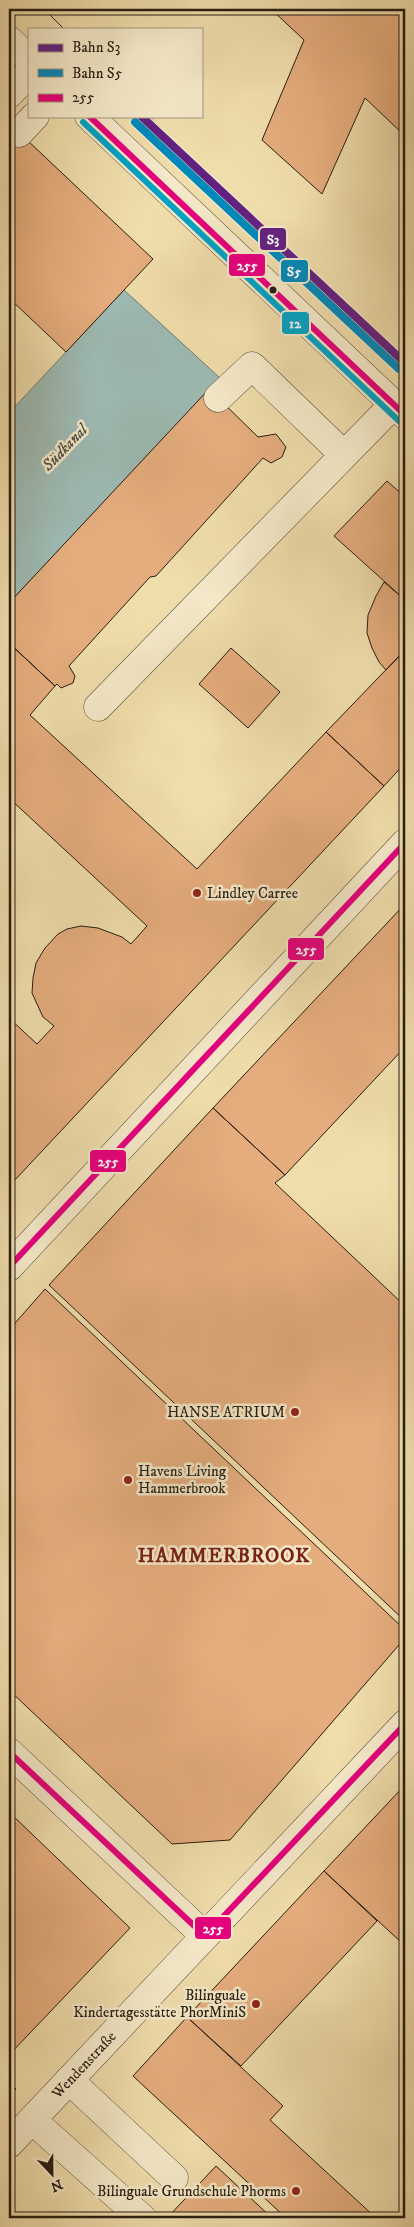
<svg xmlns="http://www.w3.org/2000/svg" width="414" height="2227" font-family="'IM FELL DW Pica',serif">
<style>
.water{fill:#9dbab3;stroke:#6e7b73}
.building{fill:#e5ad7e;stroke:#271d12}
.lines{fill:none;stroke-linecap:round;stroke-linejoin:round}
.minor-casing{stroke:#594d38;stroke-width:29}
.minor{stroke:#f5e9c9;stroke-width:28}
.tram{stroke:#271d12;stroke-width:1}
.bus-1-casing{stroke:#f5e9c9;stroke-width:10}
.bus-2-casing{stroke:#f5e9c9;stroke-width:10}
.bus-1{stroke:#e5007d;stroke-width:6}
.bus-2{stroke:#02a2c5;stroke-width:6}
.rail-1-casing{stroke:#f5e9c9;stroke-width:11}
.rail-2-casing{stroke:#f5e9c9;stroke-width:11}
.rail-1{stroke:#622181;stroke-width:8}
.rail-2{stroke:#0089bb;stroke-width:8}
.bus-dot{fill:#271d12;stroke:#f5e9c9;stroke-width:2}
.poi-dot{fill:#8f2418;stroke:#f5e9c9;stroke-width:2}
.labels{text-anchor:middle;stroke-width:5;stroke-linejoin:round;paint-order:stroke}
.poi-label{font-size:15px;fill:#271d12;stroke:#f5e9c9;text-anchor:end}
.street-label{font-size:15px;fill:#271d12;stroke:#f5e9c9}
.water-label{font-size:16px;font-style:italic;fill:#4a4c42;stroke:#f5e9c9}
.district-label{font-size:20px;font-weight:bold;letter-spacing:1px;fill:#7a1f14;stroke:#f5e9c9}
.line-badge{stroke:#f5e9c9;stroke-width:2}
.badge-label{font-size:14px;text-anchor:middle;font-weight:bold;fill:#fff}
</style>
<rect width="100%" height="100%" fill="#f0ddac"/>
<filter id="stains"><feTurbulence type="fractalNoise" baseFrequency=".004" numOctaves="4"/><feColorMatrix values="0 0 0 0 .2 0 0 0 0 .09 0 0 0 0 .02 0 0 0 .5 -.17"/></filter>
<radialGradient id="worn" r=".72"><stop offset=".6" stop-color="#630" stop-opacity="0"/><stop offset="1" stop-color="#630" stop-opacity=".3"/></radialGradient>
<!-- water -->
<path class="water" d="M 124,290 L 220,378 L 9,603 L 9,413 Z"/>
<!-- building -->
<path class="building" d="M 271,9 L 405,9 L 405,136 L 365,98 L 322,194 L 262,140 L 304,40 Z
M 9,123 L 153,259 L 66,352 L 9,298 Z
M 209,389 L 258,437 L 276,434 L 286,447 L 282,457 L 271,463 L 263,458 L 156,576 L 150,577 L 69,666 L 75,676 L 73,683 L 61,688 L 57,684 L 55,686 L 9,643 L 9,603 Z
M 387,481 L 405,497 L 405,600 L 334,536 Z
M 384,582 L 405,600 L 405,650 L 386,670 L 379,662 L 372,648 L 367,633 L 368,615 L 376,596 Z
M 9,643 L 55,686 L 30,715 L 197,869 L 326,732 L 384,786 L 14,1181 L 9,1176 L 9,1018 L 37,1044 L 54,1026 L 43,1017 L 32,993 L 33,978 L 36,963 L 45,948 L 58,934 L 67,929 L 81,926 L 98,928 L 122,937 L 131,944 L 147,926 L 9,798 Z
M 231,648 L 280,692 L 248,728 L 199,684 Z
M 405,650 L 405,763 L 384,786 L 326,732 Z
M 405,904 L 405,1047 L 285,1175 L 213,1108 Z
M 213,1108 L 285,1175 L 275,1183 L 405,1306 L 405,1621 L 49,1285 Z
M 9,1176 L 14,1181 L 9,1187 Z
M 45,1289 L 405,1630 L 405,1638 L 230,1840 L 172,1844 L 9,1690 L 9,1330 Z
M 405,1785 L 405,1940 L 402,1943 L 324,1871 Z
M 9,1812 L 130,1928 L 9,2055 Z
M 324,1871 L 377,1921 L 241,2066 L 187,2017 Z
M 187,2017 L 283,2106 L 270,2120 L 376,2218 L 286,2218 L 133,2076 Z
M 9,2082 L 16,2089 L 9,2096 Z
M 216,2166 L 272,2218 L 167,2218 Z"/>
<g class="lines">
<defs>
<g id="minor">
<path d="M 9,40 L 29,59"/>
<path d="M 9,94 L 29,73"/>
<path d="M 89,116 L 405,415"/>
<path d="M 19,133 L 35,116"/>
<path d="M 218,398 L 252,366 L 343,454"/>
<path d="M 98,707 L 394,404"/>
<path d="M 9,1267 L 405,843"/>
<path d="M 9,1752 L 205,1936"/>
<path d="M 69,2080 L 174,2178"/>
<path d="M 32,2120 L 142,2218"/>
<path id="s1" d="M 9,2144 L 405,1724"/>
</g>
</defs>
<!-- minor casing -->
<use href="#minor" class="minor-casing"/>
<!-- minor -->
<use href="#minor" class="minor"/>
<!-- tram -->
<path class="tram" d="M 44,9 L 64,29
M 149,116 L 216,186"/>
<defs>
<path id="bus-1" d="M 89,116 L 405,415
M 9,1267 L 405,843
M 9,1752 L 205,1936 L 405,1724"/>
<path id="bus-2" d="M 83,122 L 399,421"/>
</defs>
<!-- bus-1 casing -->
<use href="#bus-1" class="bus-1-casing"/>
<!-- bus-2 casing -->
<use href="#bus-2" class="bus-2-casing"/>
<!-- bus-1 -->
<use href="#bus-1" class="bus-1"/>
<!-- bus-2 -->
<use href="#bus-2" class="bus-2"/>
<defs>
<path id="rail-1" d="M 141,116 L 405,363"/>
<path id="rail-2" d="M 135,122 L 399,369"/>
</defs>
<!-- rail-1 casing -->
<use href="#rail-1" class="rail-1-casing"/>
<!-- rail-2 casing -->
<use href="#rail-2" class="rail-2-casing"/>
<!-- rail-1 -->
<use href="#rail-1" class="rail-1"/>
<!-- rail-2 -->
<use href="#rail-2" class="rail-2"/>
</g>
<!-- markers -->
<circle class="bus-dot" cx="273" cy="290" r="4.5"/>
<g class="poi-dot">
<circle cx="197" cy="893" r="5"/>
<circle cx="295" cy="1412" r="5"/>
<circle cx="128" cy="1480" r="5"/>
<circle cx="256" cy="2004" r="5"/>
<circle cx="296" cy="2191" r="5"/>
</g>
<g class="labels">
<!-- poi labels -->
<g class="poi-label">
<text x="207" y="898" text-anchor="start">Lindley Carree</text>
<text x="285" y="1417">HANSE ATRIUM</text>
<text x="138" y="1476" text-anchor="start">Havens Living<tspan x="138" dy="17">Hammerbrook</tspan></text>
<text x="246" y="2000">Bilinguale<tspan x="246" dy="17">Kindertagesstätte PhorMiniS</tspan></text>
<text x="286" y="2196">Bilinguale Grundschule Phorms</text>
</g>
<!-- street labels -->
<g class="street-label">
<text dy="5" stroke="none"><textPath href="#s1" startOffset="109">Wendenstraße</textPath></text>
</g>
<!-- water labels -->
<g class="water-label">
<text transform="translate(64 447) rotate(-46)" y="6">Südkanal</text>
</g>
<!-- district labels -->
<g class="district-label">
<text x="224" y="1562">HAMMERBROOK</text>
</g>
</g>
<g class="line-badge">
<rect x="259" y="227" width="28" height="24" rx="5" fill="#622181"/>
<rect x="228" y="253" width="38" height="24" rx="5" fill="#e5007d"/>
<rect x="280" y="259" width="29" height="24" rx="5" fill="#0089bb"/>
<rect x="281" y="311" width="29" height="24" rx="5" fill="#02a2c5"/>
<rect x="287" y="937" width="38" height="24" rx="5" fill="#e5007d"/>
<rect x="89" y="1149" width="38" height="24" rx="5" fill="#e5007d"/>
<rect x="194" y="1916" width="38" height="24" rx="5" fill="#e5007d"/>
</g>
<g class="badge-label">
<text x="273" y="244">S3</text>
<text x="247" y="270">255</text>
<text x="294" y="276">S5</text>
<text x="295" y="328">12</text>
<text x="306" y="954">255</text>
<text x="108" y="1166">255</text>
<text x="213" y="1933">255</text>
</g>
<!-- margin -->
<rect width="414" height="2227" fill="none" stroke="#f0ddac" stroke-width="30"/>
<rect x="10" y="10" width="394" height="2207" fill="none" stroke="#271d12" stroke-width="2.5"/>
<rect x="15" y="15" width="384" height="2197" fill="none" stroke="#271d12"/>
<!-- legend -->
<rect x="28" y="28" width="175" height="90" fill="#f5e9c9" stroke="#a39780"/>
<rect x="38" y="44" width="25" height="8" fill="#622181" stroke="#a39780"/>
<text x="72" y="52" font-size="15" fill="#271d12">Bahn S3</text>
<rect x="38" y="69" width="25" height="8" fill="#0089bb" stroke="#a39780"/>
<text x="72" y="78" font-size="15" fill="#271d12">Bahn S5</text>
<rect x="38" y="94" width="25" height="8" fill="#e5007d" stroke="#a39780"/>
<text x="72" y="102" font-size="15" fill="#271d12">255</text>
<!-- north arrow -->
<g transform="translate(52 2174) rotate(158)" stroke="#f5e9c9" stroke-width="4" paint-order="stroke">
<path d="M0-4L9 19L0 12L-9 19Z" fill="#271d12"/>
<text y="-8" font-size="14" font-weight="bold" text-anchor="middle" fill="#271d12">N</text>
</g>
<rect width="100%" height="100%" filter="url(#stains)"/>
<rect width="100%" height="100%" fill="url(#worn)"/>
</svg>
